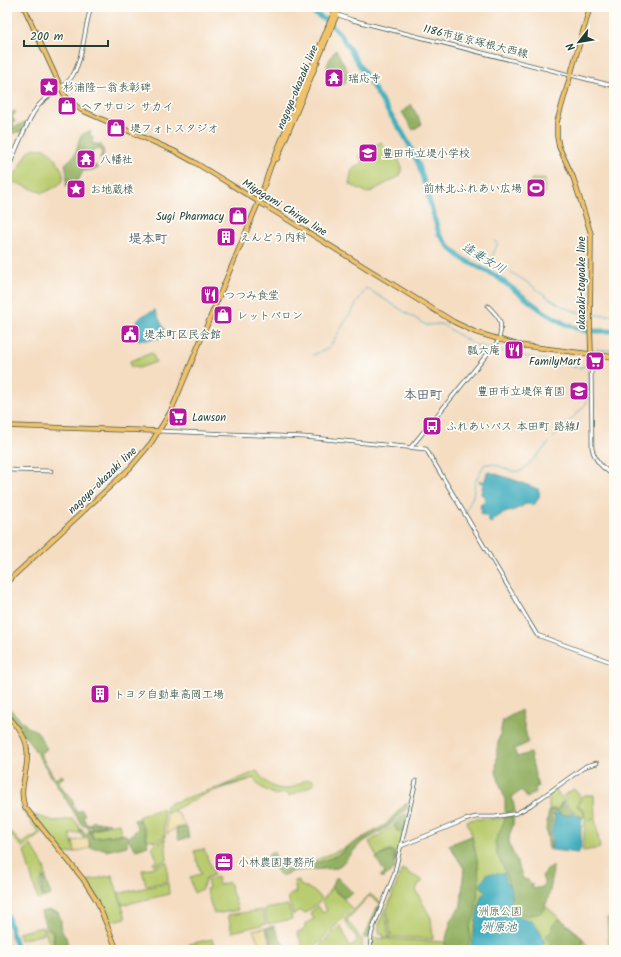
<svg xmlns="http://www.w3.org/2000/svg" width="621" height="957" font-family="Kalam,'Klee One',sans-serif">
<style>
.green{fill:#bacc70;stroke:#6c8452}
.forest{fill:#93b062;stroke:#59764b}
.sand{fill:#eeda9e;stroke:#868c69}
.water{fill:#3fadbd;stroke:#2f7578}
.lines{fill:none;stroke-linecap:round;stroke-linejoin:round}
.stream{stroke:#3fadbd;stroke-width:1}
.river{stroke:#3fadbd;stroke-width:5}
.minor-casing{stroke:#3f5549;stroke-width:4.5}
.major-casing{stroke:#3f5549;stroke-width:5.5}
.minor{stroke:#fff;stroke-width:3}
.major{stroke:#f2c26a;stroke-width:4}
.labels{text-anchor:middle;stroke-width:3.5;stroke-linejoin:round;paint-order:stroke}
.street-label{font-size:11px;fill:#1f3d34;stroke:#fdfcf7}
.poi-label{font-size:11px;fill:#1f3d34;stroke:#fdfcf7;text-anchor:start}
.park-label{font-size:11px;fill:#466143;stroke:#fdfcf7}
.water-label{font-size:12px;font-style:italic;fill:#2a6464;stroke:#fdfcf7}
.quarter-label{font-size:13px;font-weight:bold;fill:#586271;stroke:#fdfcf7}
</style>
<rect width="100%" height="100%" fill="#fdfcf7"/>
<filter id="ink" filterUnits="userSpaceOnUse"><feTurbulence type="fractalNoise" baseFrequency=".025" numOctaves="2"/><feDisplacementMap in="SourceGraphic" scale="8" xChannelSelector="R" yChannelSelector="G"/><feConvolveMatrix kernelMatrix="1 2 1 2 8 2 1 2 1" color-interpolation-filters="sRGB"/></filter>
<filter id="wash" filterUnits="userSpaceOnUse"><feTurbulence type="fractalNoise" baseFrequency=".012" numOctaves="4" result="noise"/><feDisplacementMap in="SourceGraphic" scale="16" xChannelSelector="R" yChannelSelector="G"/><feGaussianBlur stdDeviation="0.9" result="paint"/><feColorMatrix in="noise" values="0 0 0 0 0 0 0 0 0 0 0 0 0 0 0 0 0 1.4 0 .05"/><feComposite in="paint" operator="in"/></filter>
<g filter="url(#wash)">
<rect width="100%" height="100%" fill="#f5ddc2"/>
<!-- green -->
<path class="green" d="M 381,142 L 386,150 L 389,150 L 396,153 L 402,168 L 400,176 L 368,193 L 349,184 L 352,169 L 363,163 L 359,155 Z
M 35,148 C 39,150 43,147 47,150 C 51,152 54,158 57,162 C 71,181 60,185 43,193 L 11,181 L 29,151 Z
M 531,179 L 545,179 L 546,186 L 544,189 L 545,192 L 528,197 L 527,186 L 531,186 Z
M 152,353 L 156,362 L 139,368 L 131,367 L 130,361 Z
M 257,771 C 265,784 279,794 295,786 C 301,783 306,778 313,780 L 314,782 L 313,785 L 290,796 L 286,793 L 275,795 L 259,786 L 254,778 L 220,787 Z
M 248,780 L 207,793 L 166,814 L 166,805 L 206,791 Z
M 555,789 L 564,801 L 560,804 L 558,809 L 549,809 L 549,793 Z
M 574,789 L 581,797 L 577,806 L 584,812 L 584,818 L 575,812 L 565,801 L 566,800 L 563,796 Z
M 584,795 L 594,795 L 595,817 L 586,821 L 584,811 L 578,806 Z
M 21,805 L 23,805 L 43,832 L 23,848 L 7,831 L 7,828 L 22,844 L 32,837 L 33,838 L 39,833 L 22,811 Z
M 162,808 L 163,809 L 165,837 L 154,842 L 152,839 L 148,841 L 146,831 L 138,817 Z
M 34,815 L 54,821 L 74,819 L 79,826 L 80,833 L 70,834 L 75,852 L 65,854 Z
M 513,816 C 514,827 511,828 509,837 C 508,847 515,856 518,864 C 520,869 521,874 523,879 L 528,880 L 532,884 C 533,903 571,924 583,939 C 585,942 587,946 589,950 L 372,950 L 372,938 L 445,942 L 452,918 L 461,906 L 464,868 L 449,845 L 472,836 L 467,821 L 475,819 L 495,819 Z
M 595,818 L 600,848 L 583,851 L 585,821 Z
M 119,823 L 121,834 L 93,838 L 91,831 L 108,825 Z
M 394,825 L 397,831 L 402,834 L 396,862 L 395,853 L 391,850 L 377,857 L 369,842 L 389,829 Z
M 165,839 L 167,860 L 154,865 L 152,863 L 157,861 L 152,846 Z
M 31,845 L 44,866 L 46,877 L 42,877 L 39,885 L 42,898 L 38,900 L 24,851 Z
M 347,847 C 339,856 323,864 311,862 Z
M 204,849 L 214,875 L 206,878 L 202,889 L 194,893 L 190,877 L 201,874 L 194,851 Z
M 167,862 L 168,881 L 147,886 L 146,885 L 142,870 L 154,867 Z
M 402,869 L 423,881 L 418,885 L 416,891 L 431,918 L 433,939 L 393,937 L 391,936 L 387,909 Z
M 112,875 L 126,918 L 108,922 L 98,897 L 87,881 Z
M 217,877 L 219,885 L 229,882 L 238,910 L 214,914 L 206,889 L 209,888 L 207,880 Z
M 299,880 L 300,885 L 312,890 L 322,898 L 319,903 L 304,914 L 301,910 L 293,915 L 288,897 L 290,895 L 296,892 L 294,881 Z
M 168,883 L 169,894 L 123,905 L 118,892 L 121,893 Z
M 331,888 L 344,899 L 352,909 L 312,950 L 304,950 L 297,932 L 302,931 L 305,927 L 305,924 L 314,919 L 310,913 L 318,906 L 323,913 L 327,910 L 322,902 Z
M 370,894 L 382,903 L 381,904 L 369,896 L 347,920 L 362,940 L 362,950 L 324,950 L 320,945 L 340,926 L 344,933 L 349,946 L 356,944 L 357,938 L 348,926 L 345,919 Z
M 288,905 L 292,919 L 268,924 L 264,909 Z
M 385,908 L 389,936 L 391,938 L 383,937 L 383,934 L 379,933 L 379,925 Z
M 262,910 L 266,924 L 232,932 L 228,915 Z
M 607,918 L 614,918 L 614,947 L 609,948 Z
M 42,927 L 44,934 L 20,940 L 18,933 Z
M 44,927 L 52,931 L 54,950 L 51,950 Z
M 212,939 L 215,948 L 190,950 L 189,944 Z"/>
<!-- forest -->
<path class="forest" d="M 336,50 L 352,79 L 342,85 C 325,74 322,67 336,50 Z
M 411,104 L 422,124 L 413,130 L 402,112 Z
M 7,109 L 10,113 L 15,111 L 16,112 L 12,117 L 15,122 L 13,123 L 14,128 L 28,120 L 22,131 L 7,135 Z
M 91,131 L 90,135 L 93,137 L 92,143 L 101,145 C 104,150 105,155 101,160 L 100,159 L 102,152 L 99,149 L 96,148 L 88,158 L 89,161 L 87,164 L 90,166 L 92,164 L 98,167 L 98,168 L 95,170 L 83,171 L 78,181 L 66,186 L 67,174 L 65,164 C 68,161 73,158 75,154 C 81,144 74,135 91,131 Z
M 7,706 L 28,727 L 37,731 L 47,749 L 40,753 L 55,779 L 62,775 L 64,777 L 58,781 L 66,794 L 68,793 L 74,803 L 72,805 L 77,812 L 82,810 L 85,815 L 83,817 L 87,825 L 91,824 L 93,821 L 96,822 L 110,823 L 87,827 L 82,825 L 30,743 L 7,713 Z
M 521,710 L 528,743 L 514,749 L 517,757 L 530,753 L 538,787 L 535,787 L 536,792 L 527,798 L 522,790 L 512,797 L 515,811 L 505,814 L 505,800 L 496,772 L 497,748 L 503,720 Z
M 564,802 L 574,813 L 569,815 L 562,815 L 556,811 L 553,813 L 551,816 L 553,818 L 549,832 L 551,850 L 549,850 L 546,829 L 549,810 L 559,810 L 561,804 Z
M 405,804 L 408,804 L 406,810 L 387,828 L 361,843 L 338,868 L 294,871 L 281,876 L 272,864 L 268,855 L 274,852 L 279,865 L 283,869 L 293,869 L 310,862 L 318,863 L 342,853 L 348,846 L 385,825 Z
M 405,814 L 407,815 L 403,833 L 397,830 L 394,824 Z
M 513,816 C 514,827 511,828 509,838 C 508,847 515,856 518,864 C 520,869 521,874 523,879 L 528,880 L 532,884 L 532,889 L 543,887 L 544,882 L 542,876 L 547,870 L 553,866 C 553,877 549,906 540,913 C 536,915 532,914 528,916 L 521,914 L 516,909 L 505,871 L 497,854 L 495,842 L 506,817 Z
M 138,819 L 145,832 L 148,846 L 136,850 L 128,840 L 129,836 L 138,829 L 134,820 Z
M 106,825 L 90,831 L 92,838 L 123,834 L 127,836 L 127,846 L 106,851 L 106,849 L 91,848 L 88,837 L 83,838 L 80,833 L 81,829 L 83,830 L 85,834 L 89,832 L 88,829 Z
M 187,827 L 189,838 L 179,840 L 176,829 Z
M 472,836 L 478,864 L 479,882 L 475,915 L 470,927 L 470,941 L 467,947 L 463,950 L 446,950 L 445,942 L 452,918 L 461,906 L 464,868 L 449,845 Z
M 391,851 L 394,854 L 395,868 L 382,879 L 380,876 L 385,873 L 376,858 Z
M 337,877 L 353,893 L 344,898 L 331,887 Z
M 43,878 L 46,878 L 46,882 L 51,895 L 43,898 L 41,886 Z
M 377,907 L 380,907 L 370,936 L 365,939 L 363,936 L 367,931 Z
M 49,910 L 58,912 L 61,920 L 61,929 L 66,937 L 69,950 L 55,950 L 53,931 L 45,925 L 41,912 Z
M 560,919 L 583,939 L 582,947 L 570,947 L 556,949 L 552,948 L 546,935 L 551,933 C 551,926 554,922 560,919 Z
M 274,926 L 285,948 L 274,949 L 266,928 Z"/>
<!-- sand -->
<path class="sand" d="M 174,810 L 176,814 L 178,813 L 185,826 L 176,828 L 167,834 L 166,814 Z
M 88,837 L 90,848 L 75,852 L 73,841 L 85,839 Z
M 265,928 L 273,950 L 263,950 L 253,930 Z"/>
<!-- water -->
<path class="water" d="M 155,310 L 166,333 L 160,338 L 139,341 L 137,339 L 139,330 L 135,326 C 138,316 146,314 155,310 Z
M 490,472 L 517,481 L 538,489 C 542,496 537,501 533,506 C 531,505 530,504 527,504 C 524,504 522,507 519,508 C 506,514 502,511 491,523 L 488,521 L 487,515 L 482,515 L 480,513 L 482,511 L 482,509 L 480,508 L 481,504 L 484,503 L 485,498 L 481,494 L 483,483 L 479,482 L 480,480 L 484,482 L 487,473 Z
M 556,813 L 566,816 L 575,814 L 582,818 L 581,828 L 581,849 L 578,853 L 552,850 L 551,832 L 555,818 L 553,815 Z
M 504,873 L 506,882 L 512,890 C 509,899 511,911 519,916 C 523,918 528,919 531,921 C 538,927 541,934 545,943 L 535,950 L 470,950 L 481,896 L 486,891 L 480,886 L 487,874 Z"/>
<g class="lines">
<!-- stream -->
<path class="stream" d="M 494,241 L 498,244 L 495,248 L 492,259 C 503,268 516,275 528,283 C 547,296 564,312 588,314
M 591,315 L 614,315
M 493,349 L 579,368 L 588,365
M 596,350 L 614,350
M 313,355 L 329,348 L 366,288 L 426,325 L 441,324 L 475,345 L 490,348
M 553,438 L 586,404 L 588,397 L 588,364
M 466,511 L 473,496 L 475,482 L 484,465 C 498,459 512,479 525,468 L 550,442"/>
<!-- river -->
<path class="river" d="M 304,7 L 327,21 L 340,34 L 386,108 L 402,132 L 410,146 L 419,165 L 439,234 L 450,248 L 463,259 L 496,276 L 544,312 L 565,324 L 585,331 L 614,331
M 7,914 L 17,950"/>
</g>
</g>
<g filter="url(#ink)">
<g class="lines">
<defs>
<path id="minor" d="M 336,14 L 352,20 L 614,86
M 7,171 C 15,153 27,119 39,105 C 49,93 65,89 73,75 C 84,55 84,29 91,7
M 591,354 L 592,448 C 595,462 603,468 614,476
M 159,431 L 304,437 L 426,449 L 537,635 L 614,663
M 411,447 L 499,340 C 503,322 501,319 488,306
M 7,470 L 51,471
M 401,846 L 465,820 L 476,817 L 495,817 L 517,813 L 531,805 L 586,766 L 597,763
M 370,950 L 371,936 L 373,928 L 394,875 L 416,781"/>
<path id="major" d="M 24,7 L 64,94 L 68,99 L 81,110 L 174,151 L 194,162 L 454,322 L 475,332 L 518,345 L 614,357
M 590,7 L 557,122 L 557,136 L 559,147 L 573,177 L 591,234 L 590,323 L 591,354
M 277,159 L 340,7
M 7,426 L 159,431
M 7,582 L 130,468 L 151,443 L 171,411 L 259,201 L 270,168 L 336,7
M 7,715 C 16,725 26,736 27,749 C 30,769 17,788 25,807 L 83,879 L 97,901 L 117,950"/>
</defs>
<!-- minor casing -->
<use href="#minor" class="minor-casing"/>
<!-- major casing -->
<use href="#major" class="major-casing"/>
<!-- minor -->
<use href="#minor" class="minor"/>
<!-- major -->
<use href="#major" class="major"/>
</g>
</g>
<!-- icons -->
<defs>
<symbol id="temple-square" viewBox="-11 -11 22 22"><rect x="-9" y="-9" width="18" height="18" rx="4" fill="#b5179e" stroke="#fdfcf7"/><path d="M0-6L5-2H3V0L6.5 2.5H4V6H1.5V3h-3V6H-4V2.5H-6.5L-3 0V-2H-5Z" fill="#fff"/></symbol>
<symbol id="sight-square" viewBox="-11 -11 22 22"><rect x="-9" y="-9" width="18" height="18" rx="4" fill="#b5179e" stroke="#fdfcf7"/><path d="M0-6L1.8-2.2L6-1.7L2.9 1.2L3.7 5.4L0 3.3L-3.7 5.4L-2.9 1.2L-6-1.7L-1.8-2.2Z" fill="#fff"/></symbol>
<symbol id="shop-square" viewBox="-11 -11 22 22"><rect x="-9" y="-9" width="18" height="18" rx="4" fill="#b5179e" stroke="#fdfcf7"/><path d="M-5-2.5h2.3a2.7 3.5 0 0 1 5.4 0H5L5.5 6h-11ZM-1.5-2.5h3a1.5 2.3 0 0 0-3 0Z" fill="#fff"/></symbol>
<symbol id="school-square" viewBox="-11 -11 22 22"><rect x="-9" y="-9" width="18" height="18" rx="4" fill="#b5179e" stroke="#fdfcf7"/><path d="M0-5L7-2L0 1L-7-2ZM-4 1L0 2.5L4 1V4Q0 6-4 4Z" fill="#fff"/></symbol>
<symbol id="stadium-square" viewBox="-11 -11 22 22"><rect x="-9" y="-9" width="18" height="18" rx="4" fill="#b5179e" stroke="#fdfcf7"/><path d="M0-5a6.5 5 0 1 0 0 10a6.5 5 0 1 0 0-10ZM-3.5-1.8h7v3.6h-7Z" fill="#fff"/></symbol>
<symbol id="building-square" viewBox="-11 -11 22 22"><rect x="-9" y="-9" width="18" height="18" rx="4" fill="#b5179e" stroke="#fdfcf7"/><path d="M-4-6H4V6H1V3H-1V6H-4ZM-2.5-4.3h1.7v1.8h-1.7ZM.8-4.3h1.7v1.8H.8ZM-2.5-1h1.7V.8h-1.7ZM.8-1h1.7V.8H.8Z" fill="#fff"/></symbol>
<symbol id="restaurant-square" viewBox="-11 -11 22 22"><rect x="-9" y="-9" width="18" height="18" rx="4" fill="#b5179e" stroke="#fdfcf7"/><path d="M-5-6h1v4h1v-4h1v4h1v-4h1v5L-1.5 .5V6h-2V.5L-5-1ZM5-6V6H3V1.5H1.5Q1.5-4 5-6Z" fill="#fff"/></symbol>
<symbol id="civic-square" viewBox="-11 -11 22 22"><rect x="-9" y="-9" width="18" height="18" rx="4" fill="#b5179e" stroke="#fdfcf7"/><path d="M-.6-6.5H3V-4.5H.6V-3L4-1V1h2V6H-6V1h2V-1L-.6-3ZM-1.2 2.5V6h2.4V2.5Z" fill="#fff"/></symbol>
<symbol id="supermarket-square" viewBox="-11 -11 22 22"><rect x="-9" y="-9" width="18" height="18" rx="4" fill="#b5179e" stroke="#fdfcf7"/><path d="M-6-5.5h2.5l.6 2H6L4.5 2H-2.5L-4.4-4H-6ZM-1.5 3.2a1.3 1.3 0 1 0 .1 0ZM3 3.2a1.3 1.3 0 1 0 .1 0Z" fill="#fff"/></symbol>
<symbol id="bus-square" viewBox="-11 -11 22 22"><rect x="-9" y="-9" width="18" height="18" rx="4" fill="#b5179e" stroke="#fdfcf7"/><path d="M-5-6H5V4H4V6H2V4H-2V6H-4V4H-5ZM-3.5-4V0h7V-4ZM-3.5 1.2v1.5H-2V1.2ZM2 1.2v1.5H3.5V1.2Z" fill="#fff"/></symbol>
<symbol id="office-square" viewBox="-11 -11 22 22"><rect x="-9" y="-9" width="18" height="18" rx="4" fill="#b5179e" stroke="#fdfcf7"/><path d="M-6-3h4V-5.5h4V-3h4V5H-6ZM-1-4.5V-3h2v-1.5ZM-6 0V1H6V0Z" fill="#fff"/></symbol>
</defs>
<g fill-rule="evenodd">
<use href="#temple-square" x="323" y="67" width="22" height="22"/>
<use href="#sight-square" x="38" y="76" width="22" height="22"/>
<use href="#shop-square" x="56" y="95" width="22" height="22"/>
<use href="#shop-square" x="105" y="117" width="22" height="22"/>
<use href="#school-square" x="357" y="142" width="22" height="22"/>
<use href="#temple-square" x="75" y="148" width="22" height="22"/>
<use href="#stadium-square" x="525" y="177" width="22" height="22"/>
<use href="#sight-square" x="65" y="178" width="22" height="22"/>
<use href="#shop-square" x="227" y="205" width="22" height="22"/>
<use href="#building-square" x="215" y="226" width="22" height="22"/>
<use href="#restaurant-square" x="199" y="284" width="22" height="22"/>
<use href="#shop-square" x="212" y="304" width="22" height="22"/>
<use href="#civic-square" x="119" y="323" width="22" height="22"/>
<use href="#restaurant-square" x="503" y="339" width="22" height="22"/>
<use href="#supermarket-square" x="584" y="350" width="22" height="22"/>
<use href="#school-square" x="568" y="380" width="22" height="22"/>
<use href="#supermarket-square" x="167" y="406" width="22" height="22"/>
<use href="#bus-square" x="421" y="415" width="22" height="22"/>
<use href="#building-square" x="89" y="683" width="22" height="22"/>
<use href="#office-square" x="213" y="851" width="22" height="22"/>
</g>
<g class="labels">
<!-- street labels -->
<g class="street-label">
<text transform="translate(476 41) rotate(14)" y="4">1186市道京塚根大西線</text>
<text transform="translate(297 87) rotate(-67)" y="4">nagoya-okazaki line</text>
<text transform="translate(285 207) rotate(32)" y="4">Miyagami Chiryu line</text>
<text transform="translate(581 283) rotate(-90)" y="4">okazaki-toyoake line</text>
<text transform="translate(102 480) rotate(-44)" y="4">nagoya-okazaki line</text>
</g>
<!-- poi labels -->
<g class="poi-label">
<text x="348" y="82">瑞応寺</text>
<text x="63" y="91">杉浦隆一翁表彰碑</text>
<text x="81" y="110">ヘアサロン サカイ</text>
<text x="130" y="132">堤フォトスタジオ</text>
<text x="382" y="157">豊田市立堤小学校</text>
<text x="100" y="163">八幡社</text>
<text x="522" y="192" text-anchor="end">前林北ふれあい広場</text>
<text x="90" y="193">お地蔵様</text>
<text x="224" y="220" text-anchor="end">Sugi Pharmacy</text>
<text x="240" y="241">えんどう内科</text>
<text x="224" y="299">つつみ食堂</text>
<text x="237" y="319">レットバロン</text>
<text x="144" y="338">堤本町区民会館</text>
<text x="500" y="354" text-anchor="end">瓢六庵</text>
<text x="581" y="365" text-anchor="end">FamilyMart</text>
<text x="565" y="395" text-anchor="end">豊田市立堤保育園</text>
<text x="192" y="421">Lawson</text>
<text x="446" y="430">ふれあいバス 本田町 路線1</text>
<text x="114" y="698">トヨタ自動車高岡工場</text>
<text x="238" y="866">小林農園事務所</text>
</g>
<!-- park labels -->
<g class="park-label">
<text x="500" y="915">洲原公園</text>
</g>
<!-- water labels -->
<g class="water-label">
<text transform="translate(484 258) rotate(31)" y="4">逢妻女川</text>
<text x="499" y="931">洲原池</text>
</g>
<!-- quarter labels -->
<g class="quarter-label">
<text x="148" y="243">堤本町</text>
<text x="423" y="399">本田町</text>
</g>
</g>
<!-- margin -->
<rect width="621" height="957" fill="none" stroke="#fdfcf7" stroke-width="24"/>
<!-- north arrow -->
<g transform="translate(579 42) rotate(239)" stroke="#fdfcf7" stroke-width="3" paint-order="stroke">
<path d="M0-3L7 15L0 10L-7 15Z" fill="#1f3d34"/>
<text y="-6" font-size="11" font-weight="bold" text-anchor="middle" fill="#1f3d34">N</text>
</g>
<!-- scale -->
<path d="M24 40v6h84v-6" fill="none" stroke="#1f3d34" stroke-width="2"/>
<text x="30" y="40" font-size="12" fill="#1f3d34" stroke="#fdfcf7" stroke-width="3" paint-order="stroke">200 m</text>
</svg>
